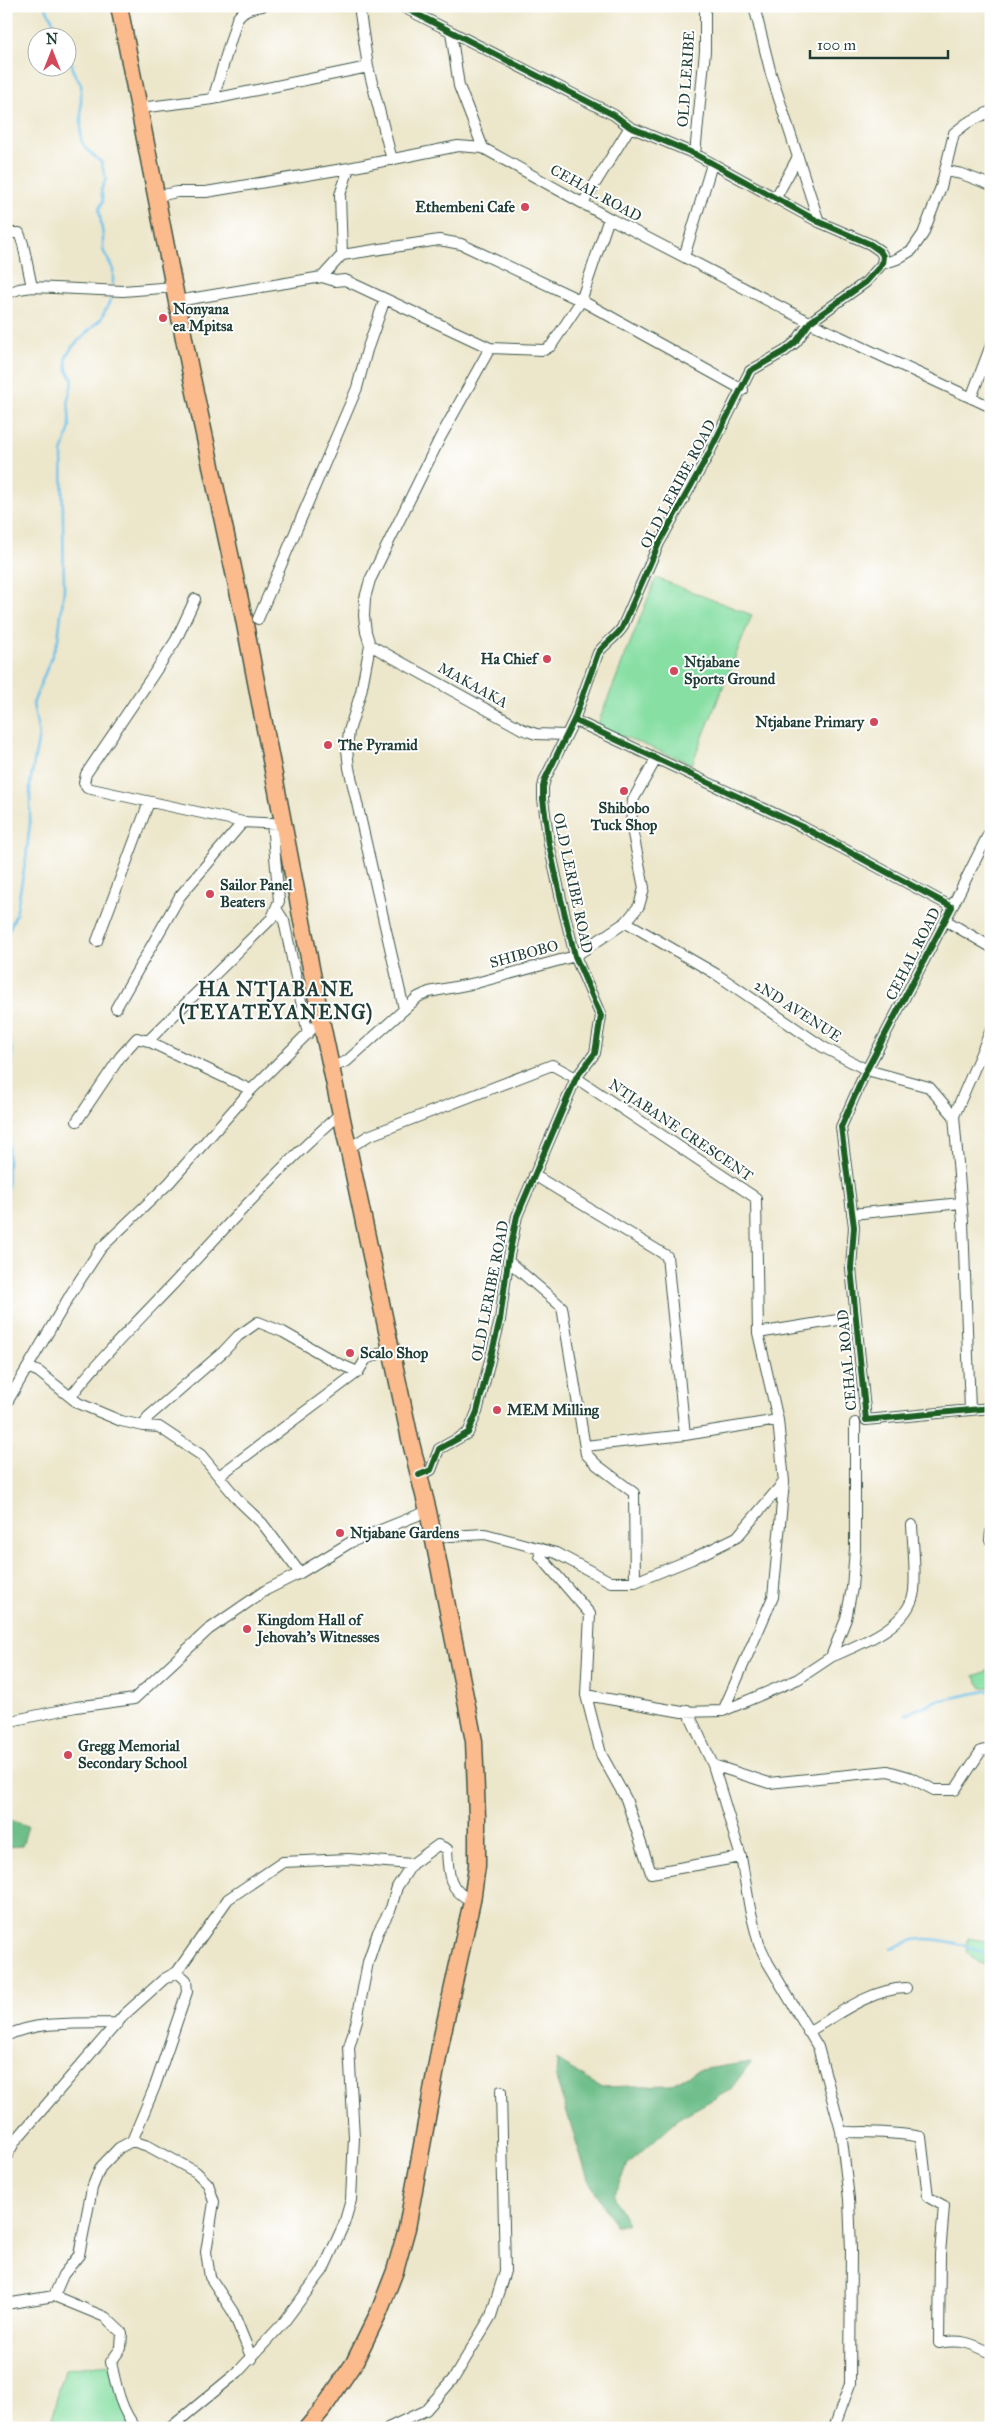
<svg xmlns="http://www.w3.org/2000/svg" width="997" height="2434" font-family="'IM FELL Great Primer',serif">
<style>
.green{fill:#88dfa4;stroke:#548e6c}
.forest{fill:#6ebe8a;stroke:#467e5f}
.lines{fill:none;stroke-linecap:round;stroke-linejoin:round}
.stream{stroke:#6ec1ea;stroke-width:2.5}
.minor-casing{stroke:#3e564a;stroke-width:12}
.primary-casing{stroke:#3e564a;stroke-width:19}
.minor{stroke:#fff;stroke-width:10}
.primary{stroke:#fbbb8c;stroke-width:16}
.cycleway-casing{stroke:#fff;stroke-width:9}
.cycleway{stroke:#1b5e20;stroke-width:6}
.poi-dot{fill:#d1495b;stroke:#fff;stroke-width:2}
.labels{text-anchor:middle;stroke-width:4;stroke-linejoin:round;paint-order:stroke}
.street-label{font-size:15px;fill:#1f3d34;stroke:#fff}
.poi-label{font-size:15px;font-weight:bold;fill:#1f3d34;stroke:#fff;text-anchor:start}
.district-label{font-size:20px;font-weight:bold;letter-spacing:1px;fill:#1f3d34;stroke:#fff}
</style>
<rect width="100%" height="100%" fill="#fff"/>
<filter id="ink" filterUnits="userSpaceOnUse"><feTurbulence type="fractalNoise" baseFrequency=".02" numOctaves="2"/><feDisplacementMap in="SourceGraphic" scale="10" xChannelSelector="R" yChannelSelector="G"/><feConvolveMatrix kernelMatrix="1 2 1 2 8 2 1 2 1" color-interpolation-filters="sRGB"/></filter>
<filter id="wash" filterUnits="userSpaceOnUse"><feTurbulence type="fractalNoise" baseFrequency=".0096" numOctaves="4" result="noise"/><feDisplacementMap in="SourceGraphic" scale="20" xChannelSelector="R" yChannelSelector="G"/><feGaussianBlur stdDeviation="1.12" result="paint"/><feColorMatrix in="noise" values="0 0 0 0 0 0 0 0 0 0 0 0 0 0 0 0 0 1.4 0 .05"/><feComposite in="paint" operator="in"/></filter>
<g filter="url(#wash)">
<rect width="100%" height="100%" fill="#ece6ca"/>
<!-- green -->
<path class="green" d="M 656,578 L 752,615 L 692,764 L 597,726 Z
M 991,1670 L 991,1687 L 982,1688 L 974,1676 Z
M 968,1938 L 991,1942 L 991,1968 L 978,1962 L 967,1952 Z
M 109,2364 L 131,2428 L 52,2428 L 54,2407 L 65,2369 Z"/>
<!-- forest -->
<path class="forest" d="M 6,1819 L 28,1826 L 22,1846 L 6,1847 Z
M 557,2060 L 600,2087 L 670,2085 L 699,2070 L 751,2062 L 730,2090 L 679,2118 L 628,2164 L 614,2195 L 627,2225 L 615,2225 L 588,2179 L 556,2078 Z"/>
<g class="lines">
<!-- stream -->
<path class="stream" d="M 45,6 L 62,38
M 68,48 L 74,73 L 81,84 L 81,140 L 86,149 L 101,162 L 106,179 L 101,190 L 103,201 L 99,209 L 103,236 L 103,250 L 113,269 L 113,284
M 6,937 L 16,914 L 26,858 L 30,823 L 30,784 L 39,735 L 33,704 L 58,640 L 64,589 L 62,453 L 70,427 L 68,399 L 73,380 L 67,370 L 66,357 L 72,347 L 101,319 L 113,295
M 6,1025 L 12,1052 L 6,1216
M 906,1714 L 936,1701 L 991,1690
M 891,1948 C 898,1946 906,1942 914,1940 C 934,1936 974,1946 991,1956"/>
</g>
</g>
<g filter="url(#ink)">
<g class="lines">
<defs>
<path id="minor" d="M 359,6 L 368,67
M 401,6 L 614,115 L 630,127 L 695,154 L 819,222 L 870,244 L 880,251 L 883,256 L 882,264 L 866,282 L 810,322 L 796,342 L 785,351 L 750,371 L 707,457 L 659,543 L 622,628 C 615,638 605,643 598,653 L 574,720 L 545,779 L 543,787 L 543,799 L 549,844 L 561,899 L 575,956 L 601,1016 L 595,1053 L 576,1078 L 517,1216 L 508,1261 L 500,1320 L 477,1412 L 468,1433 L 439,1449 L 431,1470 L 419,1475
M 754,6 L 771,74 L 819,222
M 451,32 L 459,86 L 483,148
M 213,99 L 237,19 C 243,9 251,8 262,6
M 140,108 L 213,99 L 368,67 L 392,160
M 695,154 L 705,51 L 705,6
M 946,171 L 962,174 L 991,185
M 158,196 L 177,192 L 206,192 L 349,168 L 458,146 L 483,148 L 609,218 L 817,326 L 991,407
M 775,199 L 798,157
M 583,203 L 630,127
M 6,233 L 19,233 L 23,244 L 32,287
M 342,255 L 340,195 L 349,168
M 684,257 L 712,164
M 882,264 L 897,259 L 912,250 L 923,234 L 941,187 L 954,133 L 967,123 L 991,111
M 322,277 L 342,255 L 439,240 L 461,244 L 586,303 L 743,390
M 6,294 L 19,289 L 32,287 L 123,291 L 174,287
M 177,301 L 322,277 L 335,281 L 345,280 L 490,348 L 544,350 L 551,346 L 581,301 L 609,218
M 971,398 L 991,345
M 195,599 L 176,640 L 151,678 L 86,774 L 84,783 L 87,788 L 243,822 L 282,824
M 258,619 L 357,388 L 367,350 L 385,299
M 370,645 L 522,729 L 536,734 L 566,735
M 574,720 L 801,826 L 952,907 L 864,1075 L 841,1127 L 854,1227 L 851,1268 L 866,1420 L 991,1408
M 952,907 L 991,829
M 277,910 L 284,921 L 308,1034
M 945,920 L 991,947
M 626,922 L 716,974 L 823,1047 L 867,1070 L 929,1087 L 954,1116 L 963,1222 L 970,1410
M 97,941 L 149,802
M 116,1008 L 180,896 L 243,822
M 404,1009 L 349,768 L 347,749 L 349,731 L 361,692 L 370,645 L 366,632 L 364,616 L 365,598 L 370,580 L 440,438 L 490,348
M 148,1041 L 272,918 L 279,901 L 272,823
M 332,1067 L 347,1061 L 418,997 L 429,992 L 476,983 L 575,956 L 626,922 L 639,906 L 644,888 L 631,824 L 633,800 L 656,759
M 954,1116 L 991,1030
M 77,1121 L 120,1057 L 137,1038 L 148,1041 L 251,1090
M 349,1148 L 368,1136 L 552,1065 L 576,1078 L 756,1198 L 758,1333 L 778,1420 L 784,1482 L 737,1537 L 692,1559 L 635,1582 L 611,1582 L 556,1553 L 485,1534 L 433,1537
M 534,1175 L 667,1256 L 685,1435
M 852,1214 L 961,1203
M 508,1261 L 562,1307 L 586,1454 L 597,1465 L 634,1493 L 635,1582
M 758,1333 L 856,1317
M 28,1367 L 39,1372 L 78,1403 L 121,1421 L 144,1426 L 159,1427 L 201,1455 L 240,1502 L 262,1523 L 300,1573
M 71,1396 C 103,1355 140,1319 176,1281 C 229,1223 282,1165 341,1113
M 6,1404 L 72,1292 L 101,1248 L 169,1183 L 251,1090 L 321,1020
M 144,1426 L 148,1417 L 223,1352 L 238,1336 L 258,1322 L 283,1332 L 337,1363 L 358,1372
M 585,1446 L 685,1435 L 778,1420
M 219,1476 L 358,1372 L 366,1359 L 391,1349
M 990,1540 L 991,1532
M 539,1548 L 540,1556 L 590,1614 L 586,1695 L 682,1712 L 723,1711 L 798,1679 L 831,1657 L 846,1619 L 852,1588 L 855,1549 L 855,1423
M 831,1657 C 860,1644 909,1627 914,1591 C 916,1570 913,1546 912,1525
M 586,1695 L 601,1754 L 626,1799 L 651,1873 L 741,1857
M 687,1710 L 713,1765 L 741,1857 L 750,1909 L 759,1944 L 768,1963 L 818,2047 L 841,2131 L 849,2199 L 851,2250 L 850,2384 L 834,2428
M 723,1711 L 773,1597 L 784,1482
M 6,1722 L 76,1707 L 134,1699 L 208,1630 L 266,1590 L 300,1573 L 351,1542 L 428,1511
M 713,1765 L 769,1783 L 888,1771 L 909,1777 L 934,1790 L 955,1790 L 981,1751 L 991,1749
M 808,2032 C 837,2015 871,1989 906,1988
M 6,2036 C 38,2020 83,2024 118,2023
M 841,2131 C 850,2133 856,2132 864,2132 C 883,2133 902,2133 921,2137 L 928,2197 L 944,2206 L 940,2254 L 939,2343 C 961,2339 971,2343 991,2353
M 132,2141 L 148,2146 L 196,2172 L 208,2184 L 214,2202 L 206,2252 L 210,2277 L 233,2312 L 252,2359
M 6,2158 L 15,2141 L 124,2015 L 164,1979 L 177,1972 L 228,1899 L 283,1862 L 348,1859 L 412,1864 L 438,1845 L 447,1849 C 448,1873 448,1890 472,1901
M 54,2296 L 105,2317 L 122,2333 L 121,2348 L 111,2362 C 116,2385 120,2409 136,2428
M 6,2304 L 54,2296 L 63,2275 L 79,2255 L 92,2188 L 100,2168 L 119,2148 L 132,2141 L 155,2086 L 187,1992 L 186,1980 L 177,1972
M 170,2428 L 238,2372 L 284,2322 L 323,2270 L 344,2224 L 351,2200 L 354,2137 L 349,2047 L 357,2020 L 368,1962 L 378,1932 L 391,1908 L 397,1887 L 412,1864
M 388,2428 L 426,2410 L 454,2378 L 491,2316 L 505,2271 L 501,2091"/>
<path id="primary" d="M 119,6 L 190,369 L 243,614 L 321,1020 L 410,1439 L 428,1511 L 474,1741 L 477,1817 L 477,1866 L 472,1901 L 441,2041 L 407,2228 L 395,2271 L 379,2312 L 354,2363 L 322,2410 L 307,2428"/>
</defs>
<!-- minor casing -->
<use href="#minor" class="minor-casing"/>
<!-- primary casing -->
<use href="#primary" class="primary-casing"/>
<!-- minor -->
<use href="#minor" class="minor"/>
<!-- primary -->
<use href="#primary" class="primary"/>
<defs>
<path id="cycleway" d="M 401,6 L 614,115 L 630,127 L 695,154 L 819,222 L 870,244 L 880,251 L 883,256 L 882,264 L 866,282 L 810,322 L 796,342 L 785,351 L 750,371 L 707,457 L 659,543 L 622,628 C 615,638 605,643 598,653 L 574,720 L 545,779 L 543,787 L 543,799 L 549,844 L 561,899 L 575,956 L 601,1016 L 595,1053 L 576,1078 L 517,1216 L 508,1261 L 500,1320 L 477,1412 L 468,1433 L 439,1449 L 431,1470 L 419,1475
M 574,720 L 801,826 L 952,907 L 864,1075 L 841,1127 L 854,1227 L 851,1268 L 866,1420 L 991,1408"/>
</defs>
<!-- cycleway casing -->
<use href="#cycleway" class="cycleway-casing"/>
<!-- cycleway -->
<use href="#cycleway" class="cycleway"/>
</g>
</g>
<!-- markers -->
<g class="poi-dot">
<circle cx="525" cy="207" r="5"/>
<circle cx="163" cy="318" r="5"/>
<circle cx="547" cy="659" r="5"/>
<circle cx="674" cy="671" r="5"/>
<circle cx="874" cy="722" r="5"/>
<circle cx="328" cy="745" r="5"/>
<circle cx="624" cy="791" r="5"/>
<circle cx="210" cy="894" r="5"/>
<circle cx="350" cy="1353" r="5"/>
<circle cx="497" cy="1410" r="5"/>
<circle cx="340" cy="1533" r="5"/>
<circle cx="247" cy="1629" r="5"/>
<circle cx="68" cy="1755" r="5"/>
</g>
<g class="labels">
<!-- street labels -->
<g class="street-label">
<text transform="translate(686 79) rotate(-86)" y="5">OLD LERIBE</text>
<text transform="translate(596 193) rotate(29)" y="5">CEHAL ROAD</text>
<text transform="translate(678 484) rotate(-62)" y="5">OLD LERIBE ROAD</text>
<text transform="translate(473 685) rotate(29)" y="5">MAKAAKA</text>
<text transform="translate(573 883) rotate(78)" y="5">OLD LERIBE ROAD</text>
<text transform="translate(524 954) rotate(-15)" y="5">SHIBOBO</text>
<text transform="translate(913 954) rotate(-63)" y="5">CEHAL ROAD</text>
<text transform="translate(798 1011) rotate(33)" y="5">2ND AVENUE</text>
<text transform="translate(681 1130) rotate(34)" y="5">NTJABANE CRESCENT</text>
<text transform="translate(490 1291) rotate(-79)" y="5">OLD LERIBE ROAD</text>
<text transform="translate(847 1360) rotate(-95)" y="5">CEHAL ROAD</text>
</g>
<!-- poi labels -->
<g class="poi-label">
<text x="515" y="212" text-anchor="end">Ethembeni Cafe</text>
<text x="173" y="314">Nonyana<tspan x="173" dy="17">ea Mpitsa</tspan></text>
<text x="537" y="664" text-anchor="end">Ha Chief</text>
<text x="684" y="667">Ntjabane<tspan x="684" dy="17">Sports Ground</tspan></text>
<text x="864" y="727" text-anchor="end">Ntjabane Primary</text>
<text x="338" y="750">The Pyramid</text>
<text x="624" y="813" text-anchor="middle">Shibobo<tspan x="624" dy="17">Tuck Shop</tspan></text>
<text x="220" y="890">Sailor Panel<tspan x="220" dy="17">Beaters</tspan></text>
<text x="360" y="1358">Scalo Shop</text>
<text x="507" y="1415">MEM Milling</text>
<text x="350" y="1538">Ntjabane Gardens</text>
<text x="257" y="1625">Kingdom Hall of<tspan x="257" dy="17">Jehovah's Witnesses</tspan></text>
<text x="78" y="1751">Gregg Memorial<tspan x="78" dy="17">Secondary School</tspan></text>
</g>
<!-- district labels -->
<g class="district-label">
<text x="276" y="996">HA NTJABANE<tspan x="276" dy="23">(TEYATEYANENG)</tspan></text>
</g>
</g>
<!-- margin -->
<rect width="997" height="2434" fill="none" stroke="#fff" stroke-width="25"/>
<!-- north arrow -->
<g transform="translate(52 52)"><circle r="24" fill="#ffffff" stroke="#a5b1ae"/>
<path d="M0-4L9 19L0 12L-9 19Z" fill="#d1495b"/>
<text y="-8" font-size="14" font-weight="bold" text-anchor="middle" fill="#1f3d34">N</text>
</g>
<!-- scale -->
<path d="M810 50v8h138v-8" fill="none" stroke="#1f3d34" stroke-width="2.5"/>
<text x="817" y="50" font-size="15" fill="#1f3d34" stroke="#ffffff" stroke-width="4" paint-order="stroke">100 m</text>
</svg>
